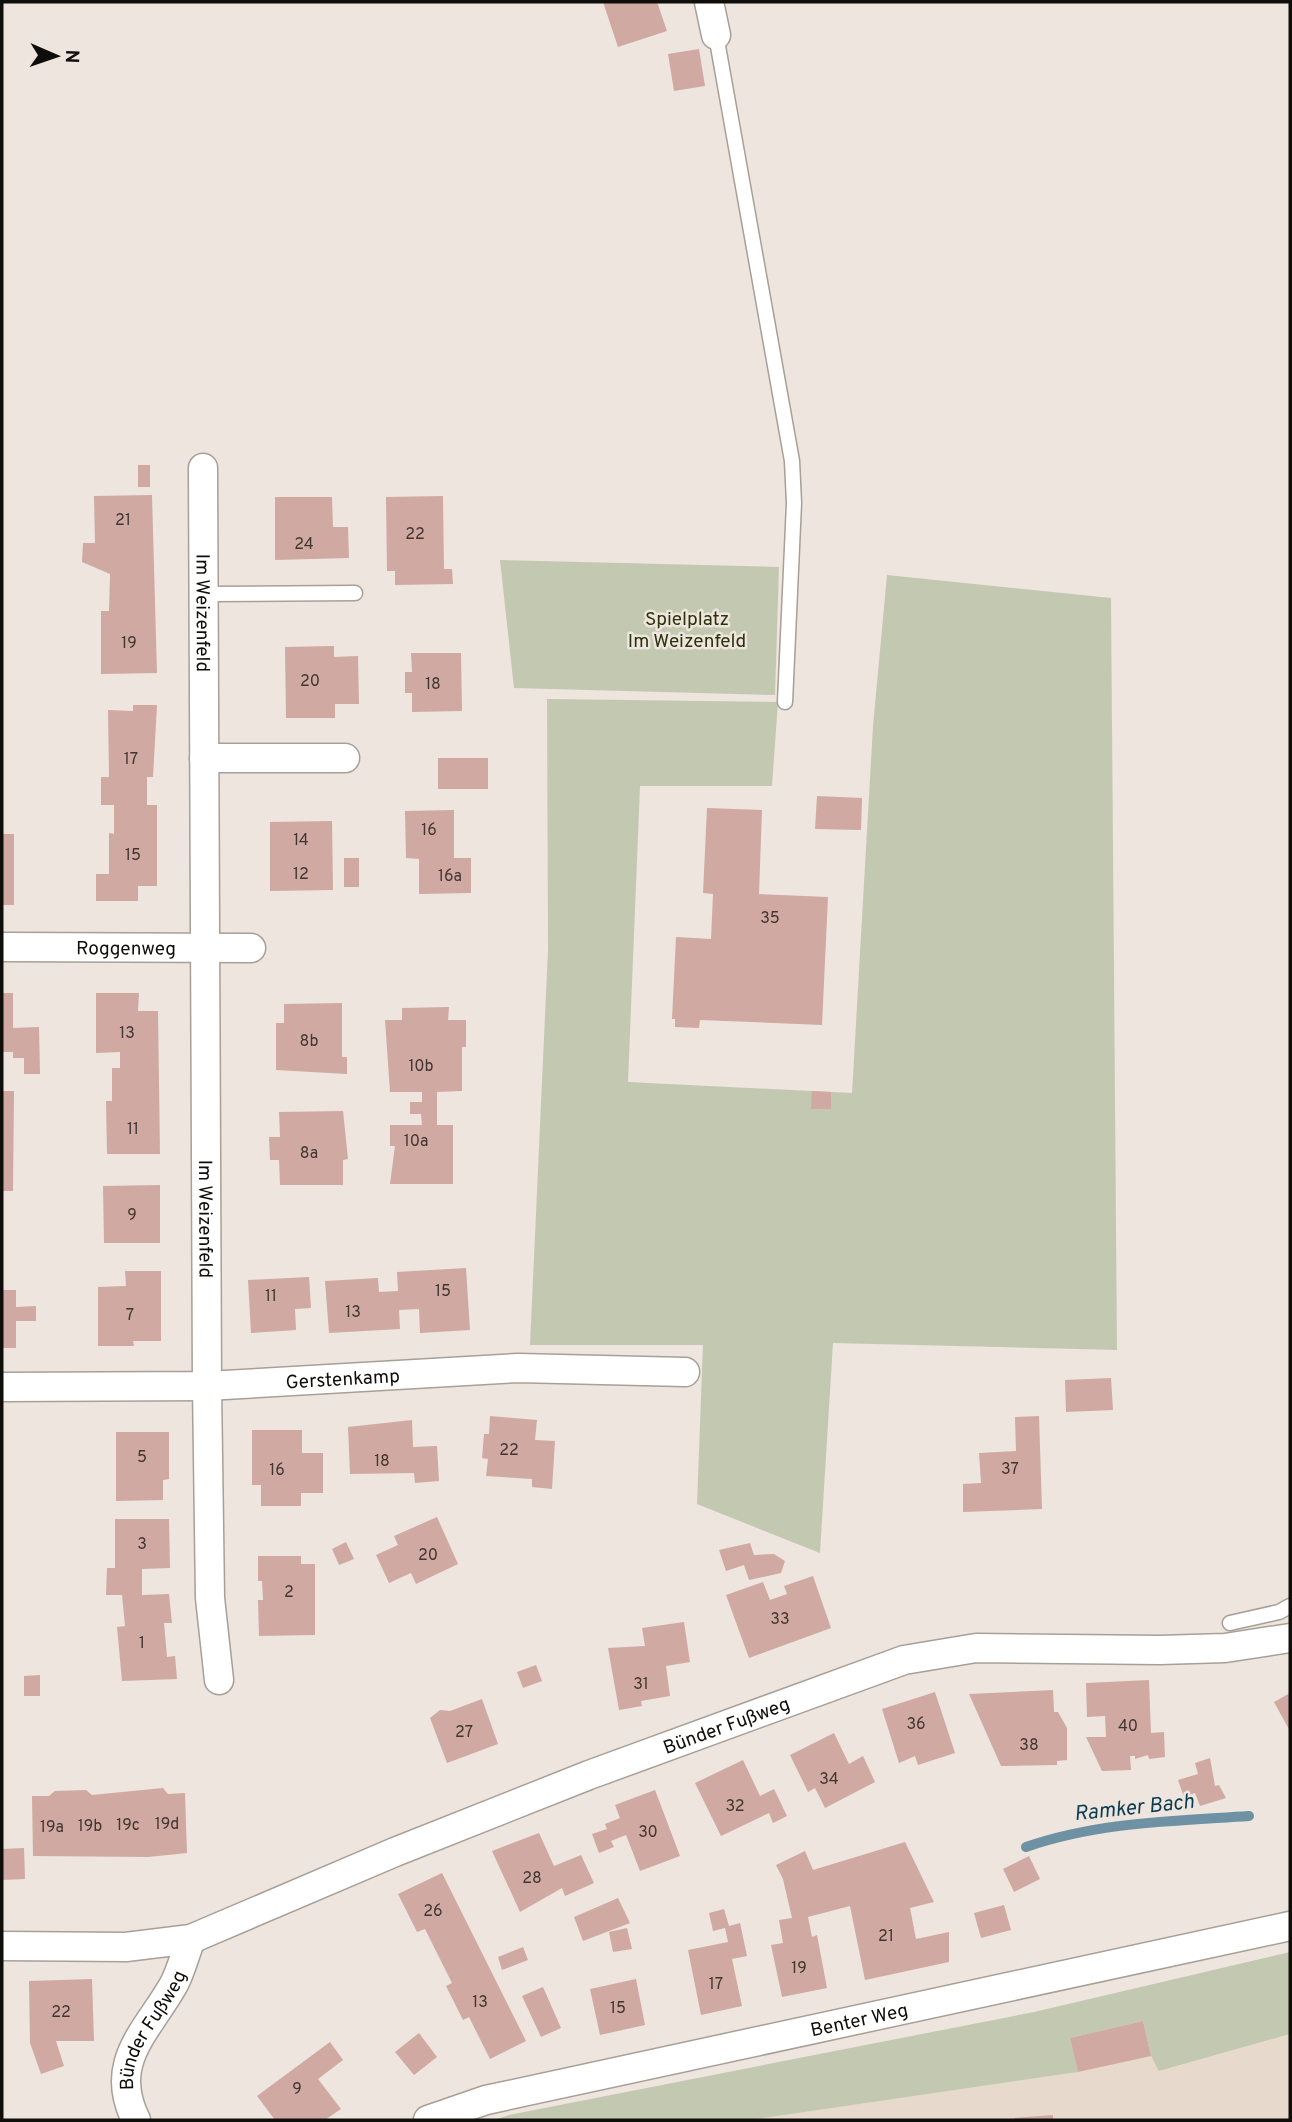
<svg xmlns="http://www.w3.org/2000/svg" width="1292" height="2122" font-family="Overpass,sans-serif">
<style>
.built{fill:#e7d9cc}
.green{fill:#c2c9b0}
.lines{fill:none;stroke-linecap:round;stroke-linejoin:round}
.stream{stroke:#6f91a4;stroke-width:10}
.building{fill:#d0a9a2}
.lane-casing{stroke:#a79f98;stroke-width:17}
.street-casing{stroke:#a79f98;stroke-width:31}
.lane{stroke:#fff;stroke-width:14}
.street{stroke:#fff;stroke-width:28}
.labels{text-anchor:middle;stroke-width:5;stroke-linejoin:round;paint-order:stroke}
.number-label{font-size:16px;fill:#403531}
.street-label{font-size:19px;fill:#100e0b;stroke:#ede5de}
.park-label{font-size:19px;fill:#2b330a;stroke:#ede5de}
.water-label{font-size:21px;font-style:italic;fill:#0a3b50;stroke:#ede5de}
</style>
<rect width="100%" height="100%" fill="#ede5de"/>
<!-- built -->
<path class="built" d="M 1143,2021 L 1151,2056 L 1160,2071 L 1290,2034 L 1290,2120 L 750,2120 L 1078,2072 L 1070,2038 Z"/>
<!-- green -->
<path class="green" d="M 500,560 L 779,567 L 775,695 L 514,688 Z
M 887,575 L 1111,598 L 1117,1350 L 833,1343 L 820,1553 L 697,1504 L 703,1345 L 530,1345 L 548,950 L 547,699 L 778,702 L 772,786 L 640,786 L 628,1082 L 852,1093 L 873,726 Z
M 1290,1952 L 1290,2034 L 1159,2071 L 1151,2056 L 1143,2021 L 1070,2038 L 1078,2072 L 750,2120 L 494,2120 L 509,2115 L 1034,2012 Z"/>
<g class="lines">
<!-- stream -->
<path class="stream" d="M 1026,1847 C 1098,1822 1174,1821 1249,1816"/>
</g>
<!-- building -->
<path class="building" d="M 603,2 L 657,2 L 667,31 L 618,47 Z
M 699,49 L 705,86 L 674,91 L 668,54 Z
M 138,465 L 150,465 L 150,487 L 138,487 Z
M 152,495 L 157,673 L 101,674 L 101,611 L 109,611 L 110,574 L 82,562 L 83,543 L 95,543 L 94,496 Z
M 443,496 L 444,569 L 452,569 L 453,584 L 395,585 L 395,571 L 387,571 L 386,497 Z
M 275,497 L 332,497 L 333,527 L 348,527 L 349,558 L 275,560 Z
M 334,646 L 334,657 L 358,656 L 359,704 L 335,704 L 335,718 L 286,718 L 285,647 Z
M 411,653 L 461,653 L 462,711 L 412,712 L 412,693 L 405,693 L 405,672 L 412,672 Z
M 133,705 L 157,705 L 153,777 L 147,777 L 147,805 L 157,805 L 157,886 L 138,886 L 138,901 L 96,901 L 96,874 L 109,874 L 109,833 L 114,834 L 114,805 L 101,805 L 101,777 L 109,777 L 108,710 L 133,711 Z
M 438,758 L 488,758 L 488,789 L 438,789 Z
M 817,796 L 862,798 L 861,830 L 815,829 Z
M 707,808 L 762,810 L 759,894 L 828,897 L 822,1025 L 700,1020 L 699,1028 L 675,1027 L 675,1019 L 672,1019 L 676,937 L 711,939 L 713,894 L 703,893 Z
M 454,810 L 454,858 L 471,858 L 471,893 L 419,894 L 419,859 L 406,858 L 405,811 Z
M 332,821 L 333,890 L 270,891 L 270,822 Z
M 2,834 L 14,834 L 14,905 L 2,905 Z
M 344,858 L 359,858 L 359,887 L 344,887 Z
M 2,993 L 13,993 L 13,1028 L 39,1027 L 40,1074 L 24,1074 L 24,1058 L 13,1058 L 13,1052 L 2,1052 Z
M 96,993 L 139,993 L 138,1011 L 158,1011 L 160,1154 L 107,1154 L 106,1101 L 112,1101 L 112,1068 L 120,1068 L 120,1052 L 96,1053 Z
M 342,1003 L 342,1057 L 347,1057 L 347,1074 L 276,1070 L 276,1023 L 284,1023 L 284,1004 Z
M 449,1007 L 448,1020 L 466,1020 L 466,1047 L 462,1047 L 462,1091 L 437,1092 L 437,1125 L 453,1125 L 453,1184 L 390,1184 L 395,1146 L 390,1146 L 390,1125 L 422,1125 L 421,1114 L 410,1114 L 410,1102 L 422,1102 L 422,1092 L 390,1092 L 385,1020 L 402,1020 L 402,1008 Z
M 2,1091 L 14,1091 L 13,1191 L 2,1191 Z
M 812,1091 L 831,1092 L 831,1109 L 811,1109 Z
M 343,1111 L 348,1159 L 343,1160 L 343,1185 L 280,1185 L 279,1160 L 270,1160 L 269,1137 L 280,1137 L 279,1112 Z
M 160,1185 L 160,1243 L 104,1243 L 103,1186 Z
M 466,1268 L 470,1330 L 420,1333 L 419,1309 L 399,1310 L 400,1329 L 329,1333 L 325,1281 L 378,1278 L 379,1292 L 398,1291 L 397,1272 Z
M 125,1271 L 161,1271 L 161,1341 L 133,1341 L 134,1346 L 98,1346 L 98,1287 L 126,1286 Z
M 309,1277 L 311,1308 L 295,1309 L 296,1330 L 251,1333 L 248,1280 Z
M 2,1290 L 16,1290 L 16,1307 L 36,1306 L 36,1321 L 16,1321 L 16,1348 L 2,1348 Z
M 1111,1378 L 1113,1410 L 1066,1412 L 1065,1380 Z
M 490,1416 L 537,1420 L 535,1440 L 555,1441 L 552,1489 L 532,1487 L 532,1479 L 486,1476 L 488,1459 L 482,1458 L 484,1434 L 489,1434 Z
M 1039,1416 L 1042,1509 L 963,1512 L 963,1484 L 981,1483 L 979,1453 L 1016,1451 L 1015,1417 Z
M 412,1420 L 413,1447 L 437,1446 L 439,1481 L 415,1483 L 414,1473 L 350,1474 L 348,1427 Z
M 252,1430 L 302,1430 L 302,1453 L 323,1453 L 323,1493 L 301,1493 L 301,1506 L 261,1506 L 261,1485 L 252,1485 Z
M 116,1432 L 169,1432 L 169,1479 L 163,1480 L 163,1500 L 116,1501 Z
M 437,1517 L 458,1564 L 416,1584 L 411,1573 L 389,1583 L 376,1555 L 398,1545 L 394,1536 Z
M 115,1519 L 169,1519 L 170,1568 L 142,1569 L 142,1595 L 169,1594 L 172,1623 L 164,1623 L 167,1657 L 175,1656 L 177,1679 L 122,1681 L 117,1627 L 125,1626 L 122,1595 L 106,1595 L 107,1568 L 115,1568 Z
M 346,1542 L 354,1559 L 339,1565 L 332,1549 Z
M 750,1543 L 754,1555 L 774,1554 L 785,1561 L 781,1573 L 749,1580 L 744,1565 L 726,1571 L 719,1550 Z
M 258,1556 L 301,1556 L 301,1564 L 315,1564 L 315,1635 L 259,1636 L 258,1600 L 263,1600 L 262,1581 L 258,1581 Z
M 813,1576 L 831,1628 L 749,1658 L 726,1595 L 763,1582 L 770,1600 L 787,1594 L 784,1586 Z
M 684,1622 L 690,1662 L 666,1666 L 670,1696 L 641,1701 L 642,1706 L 619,1710 L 608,1648 L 645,1646 L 642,1628 Z
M 536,1665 L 542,1681 L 523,1688 L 517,1672 Z
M 40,1675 L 40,1696 L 24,1696 L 24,1676 Z
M 1149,1680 L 1151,1733 L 1164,1732 L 1165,1757 L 1149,1759 L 1148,1755 L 1135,1759 L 1135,1756 L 1130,1756 L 1131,1770 L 1102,1771 L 1086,1737 L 1106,1737 L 1105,1716 L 1087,1717 L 1086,1683 Z
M 1053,1690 L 1054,1712 L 1058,1712 L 1067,1728 L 1067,1760 L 1057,1761 L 1057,1765 L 1001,1766 L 969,1694 Z
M 935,1692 L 955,1753 L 918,1765 L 915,1756 L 899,1763 L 882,1709 Z
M 1290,1693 L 1290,1731 L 1274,1702 Z
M 482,1699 L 498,1744 L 447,1763 L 430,1718 L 440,1710 L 450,1711 Z
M 834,1733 L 849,1764 L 863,1756 L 875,1782 L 825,1808 L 815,1788 L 808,1792 L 790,1755 Z
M 1210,1758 L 1215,1786 L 1219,1785 L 1226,1798 L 1200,1806 L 1195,1793 L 1184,1797 L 1178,1780 L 1198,1774 L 1195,1763 Z
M 743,1760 L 760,1796 L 774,1789 L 787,1816 L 773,1823 L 769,1813 L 721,1836 L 695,1783 Z
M 163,1788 L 168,1794 L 185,1793 L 187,1853 L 148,1857 L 33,1856 L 32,1796 L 49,1796 L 55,1791 L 86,1790 L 92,1795 Z
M 655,1790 L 680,1856 L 640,1871 L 626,1835 L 611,1841 L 614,1847 L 599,1853 L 592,1834 L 607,1829 L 605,1824 L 620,1818 L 615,1805 Z
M 539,1833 L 554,1866 L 581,1855 L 594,1883 L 565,1896 L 562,1888 L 520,1912 L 492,1851 Z
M 905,1842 L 934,1902 L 910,1908 L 916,1939 L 949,1932 L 949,1962 L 865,1980 L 850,1906 L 808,1917 L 812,1937 L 817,1935 L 827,1988 L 782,1997 L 771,1945 L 783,1943 L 779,1920 L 792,1918 L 783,1879 L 776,1865 L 805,1851 L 813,1870 Z
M 24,1848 L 25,1879 L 2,1880 L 2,1849 Z
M 1029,1856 L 1040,1879 L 1014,1892 L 1003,1869 Z
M 442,1873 L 526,2041 L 490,2059 L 469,2017 L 463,2020 L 446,1986 L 452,1983 L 425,1929 L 417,1932 L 398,1894 Z
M 618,1898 L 630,1923 L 583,1941 L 574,1917 Z
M 1004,1905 L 1011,1930 L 981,1938 L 974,1913 Z
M 724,1909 L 729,1926 L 740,1923 L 747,1956 L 732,1959 L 742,2006 L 701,2015 L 688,1950 L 728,1942 L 725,1928 L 713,1931 L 709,1913 Z
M 627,1928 L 632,1949 L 613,1952 L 609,1932 Z
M 523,1947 L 528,1960 L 502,1970 L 498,1957 Z
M 92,1979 L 94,2041 L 56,2041 L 64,2066 L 41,2074 L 30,2043 L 29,1981 Z
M 636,1979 L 645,2025 L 600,2035 L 590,1989 Z
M 543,1987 L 561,2028 L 541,2037 L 522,1996 Z
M 1143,2021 L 1151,2056 L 1078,2072 L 1070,2038 Z
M 419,2033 L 437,2057 L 414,2075 L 395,2052 Z
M 330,2042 L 343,2060 L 318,2079 L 341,2109 L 325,2120 L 275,2120 L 257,2096 Z
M 1053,2115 L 1053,2120 L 1014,2120 L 1014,2118 Z"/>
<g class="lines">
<defs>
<path id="lane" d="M 716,35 L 792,461 L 794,503 L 785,702
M 204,594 L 355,593
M 1230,1623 L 1279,1612 L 1290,1606"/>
<g id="street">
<path d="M 709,2 L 716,35"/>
<path id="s1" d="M 203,468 L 207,1386 L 210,1598 L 219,1680"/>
<path d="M 204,758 L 345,758"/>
<path id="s2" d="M 2,947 L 251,948"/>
<path id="s3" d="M 2,1387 L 207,1386 L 518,1368 L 685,1372"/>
<path id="s4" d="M 2,1946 L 126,1947 L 191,1939 L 395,1852 L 589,1775 L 904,1660 L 976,1648 L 1160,1650 L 1225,1648 L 1290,1638"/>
<path id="s5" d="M 136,2120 C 107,2062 147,2032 174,1984 C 181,1971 185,1954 191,1939"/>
<path id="s6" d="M 428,2120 L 486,2100 L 1290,1926"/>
</g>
</defs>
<!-- lane casing -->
<use href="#lane" class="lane-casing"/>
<!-- street casing -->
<use href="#street" class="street-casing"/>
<!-- lane -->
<use href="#lane" class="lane"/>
<!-- street -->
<use href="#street" class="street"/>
</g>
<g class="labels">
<!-- number labels -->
<g class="number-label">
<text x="123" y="525">21</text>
<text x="415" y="539">22</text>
<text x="304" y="549">24</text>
<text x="129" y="648">19</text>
<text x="310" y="686">20</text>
<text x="433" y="689">18</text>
<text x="131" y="764">17</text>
<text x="429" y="835">16</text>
<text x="301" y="845">14</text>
<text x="133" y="860">15</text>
<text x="301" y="879">12</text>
<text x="450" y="881">16a</text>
<text x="770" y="923">35</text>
<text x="127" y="1038">13</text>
<text x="309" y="1046">8b</text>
<text x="421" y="1071">10b</text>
<text x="133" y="1134">11</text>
<text x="416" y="1146">10a</text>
<text x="309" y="1158">8a</text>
<text x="132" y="1220">9</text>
<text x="443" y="1296">15</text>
<text x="271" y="1301">11</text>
<text x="353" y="1317">13</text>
<text x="130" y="1320">7</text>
<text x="509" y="1455">22</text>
<text x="142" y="1462">5</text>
<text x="382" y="1466">18</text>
<text x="1010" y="1474">37</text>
<text x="277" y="1475">16</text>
<text x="142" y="1549">3</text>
<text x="428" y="1560">20</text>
<text x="289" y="1597">2</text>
<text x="780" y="1624">33</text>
<text x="142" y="1648">1</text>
<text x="641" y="1689">31</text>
<text x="916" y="1729">36</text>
<text x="1128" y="1731">40</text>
<text x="464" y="1737">27</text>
<text x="1029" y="1750">38</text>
<text x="829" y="1784">34</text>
<text x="735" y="1811">32</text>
<text x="167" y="1829">19d</text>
<text x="128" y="1830">19c</text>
<text x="90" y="1831">19b</text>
<text x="52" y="1832">19a</text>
<text x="648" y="1837">30</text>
<text x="532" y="1883">28</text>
<text x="433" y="1916">26</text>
<text x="886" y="1941">21</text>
<text x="799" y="1973">19</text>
<text x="716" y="1989">17</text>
<text x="480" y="2007">13</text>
<text x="618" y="2013">15</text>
<text x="61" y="2017">22</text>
<text x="297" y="2094">9</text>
</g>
<!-- street labels -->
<g class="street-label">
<text dy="7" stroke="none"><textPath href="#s1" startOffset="145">Im Weizenfeld</textPath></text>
<text dy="7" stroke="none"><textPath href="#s2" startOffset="124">Roggenweg</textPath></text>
<text dy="7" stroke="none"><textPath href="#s1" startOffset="751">Im Weizenfeld</textPath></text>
<text dy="7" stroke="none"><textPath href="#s3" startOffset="341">Gerstenkamp</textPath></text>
<text dy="7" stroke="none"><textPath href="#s4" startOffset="766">Bünder Fußweg</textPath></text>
<text dy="7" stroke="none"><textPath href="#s6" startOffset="443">Benter Weg</textPath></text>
<text dy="7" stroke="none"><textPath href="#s5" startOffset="98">Bünder Fußweg</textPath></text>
</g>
<!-- park labels -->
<g class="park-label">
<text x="687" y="625">Spielplatz<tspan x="687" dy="22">Im Weizenfeld</tspan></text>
</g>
<!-- water labels -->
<g class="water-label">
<text transform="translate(1134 1807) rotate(-6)" y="7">Ramker Bach</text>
</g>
</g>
<!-- border -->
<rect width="1292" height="2122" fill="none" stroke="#100e0b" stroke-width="7"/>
<!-- north arrow -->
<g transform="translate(56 56) rotate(92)" stroke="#ede5de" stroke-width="5" paint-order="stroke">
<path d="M0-5L12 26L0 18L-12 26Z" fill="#100e0b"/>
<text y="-10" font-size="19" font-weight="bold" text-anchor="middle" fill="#100e0b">N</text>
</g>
</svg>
